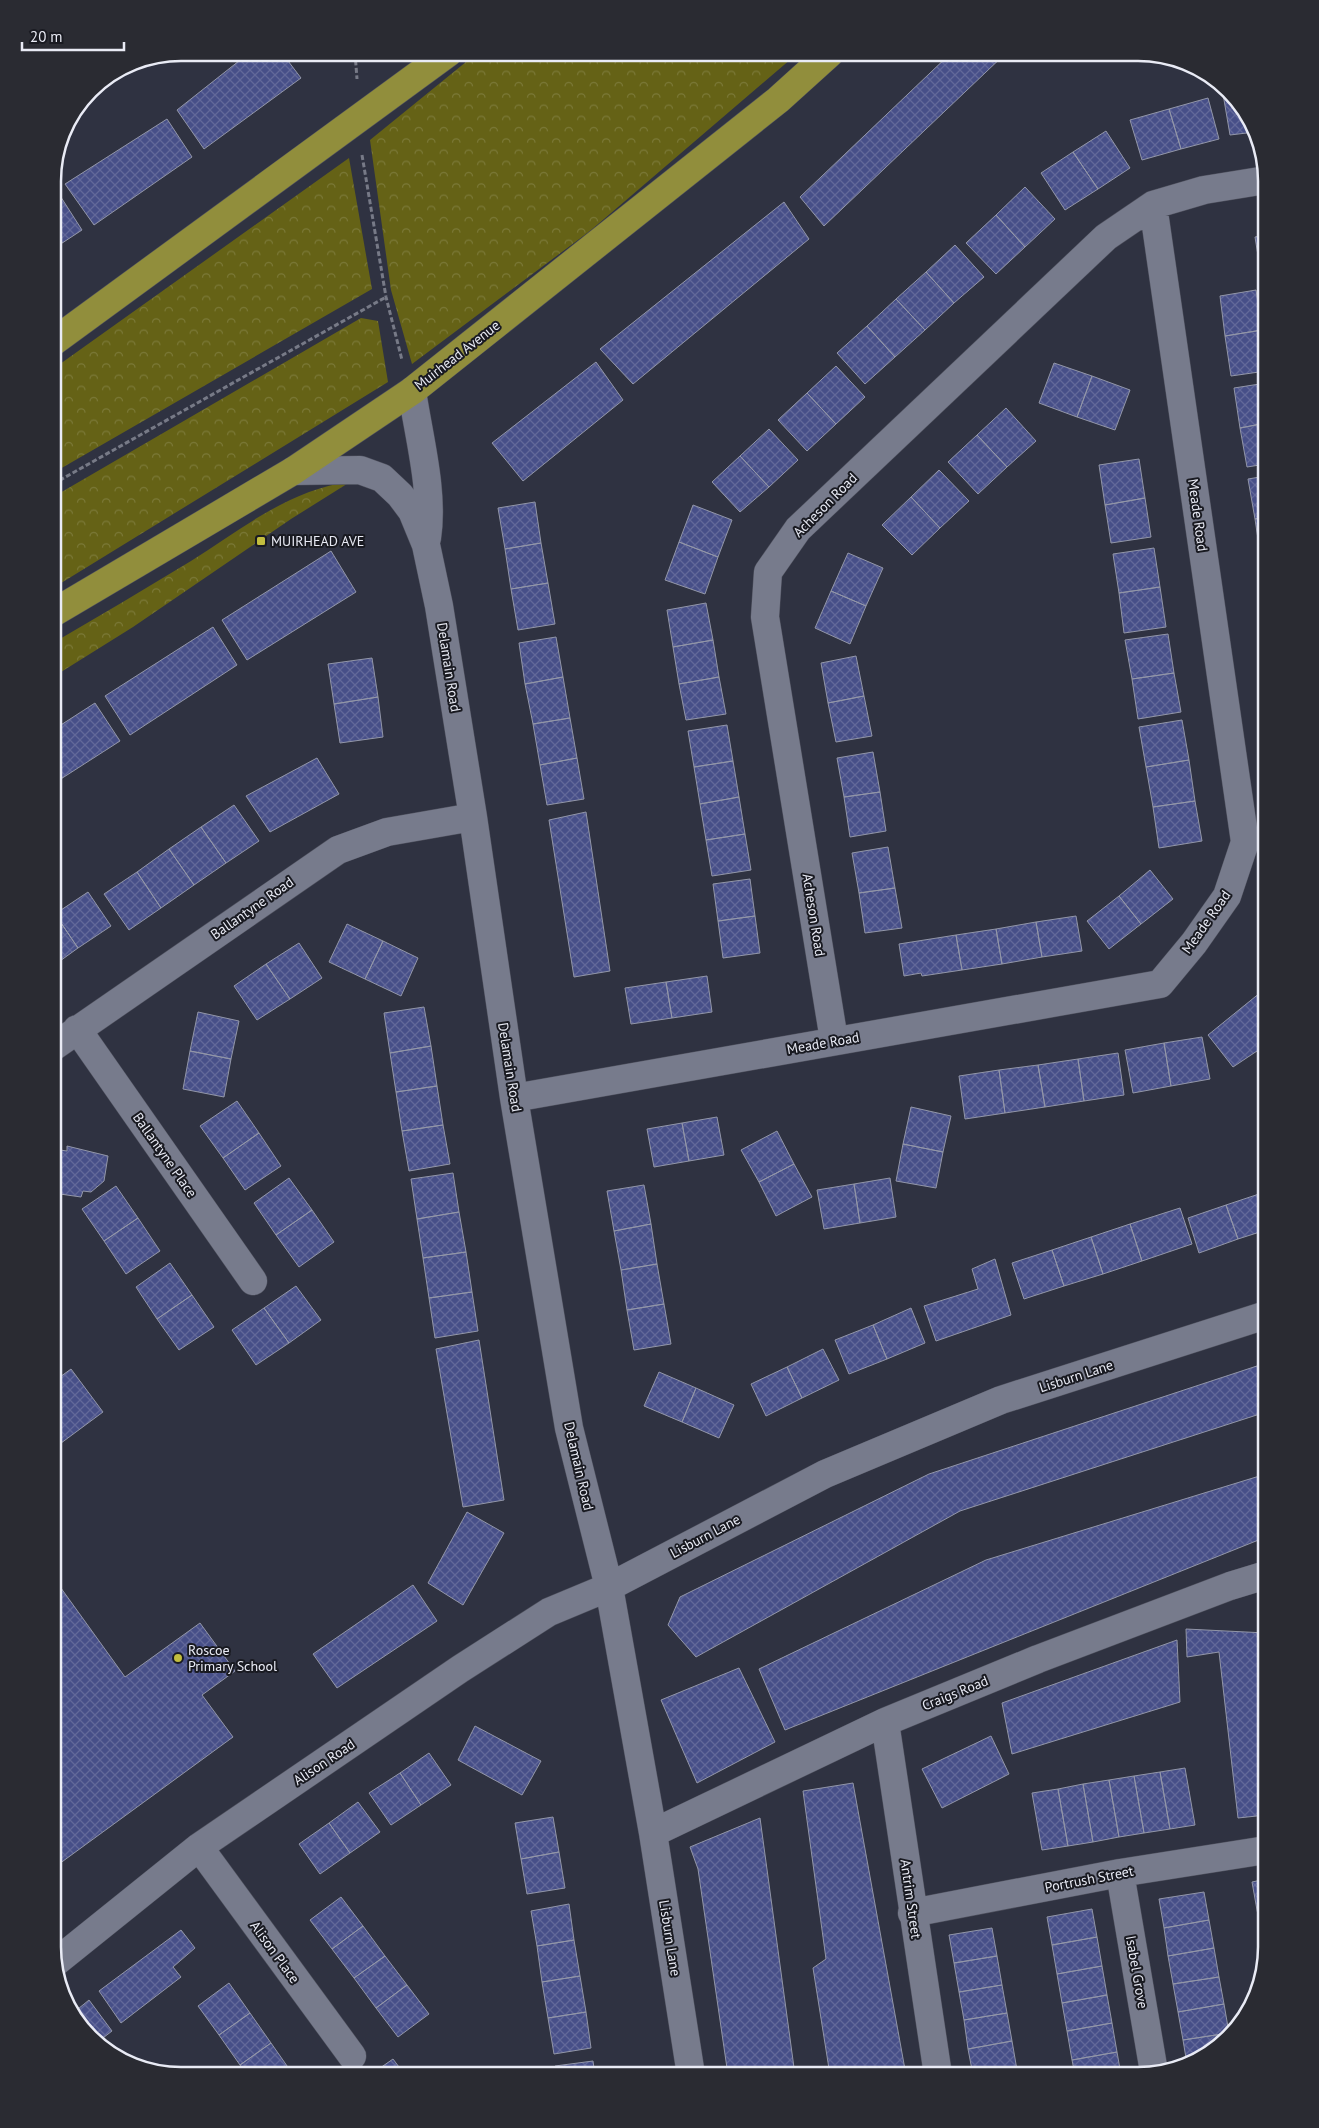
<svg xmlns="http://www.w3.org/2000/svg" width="1319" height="2128" font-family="'PT Sans',sans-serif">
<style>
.forest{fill:url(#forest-crowns)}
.building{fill:url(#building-cross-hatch);stroke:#9296a8}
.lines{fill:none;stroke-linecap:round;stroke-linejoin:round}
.minor-casing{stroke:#4e505d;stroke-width:29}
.highway-casing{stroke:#4e505d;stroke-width:29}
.path{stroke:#777a87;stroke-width:3;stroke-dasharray:5 2.5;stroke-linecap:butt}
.minor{stroke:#777b8c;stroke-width:28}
.highway{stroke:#918e3c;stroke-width:28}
.poi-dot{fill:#c2bd3f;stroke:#191a21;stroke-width:2}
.labels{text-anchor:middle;stroke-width:4;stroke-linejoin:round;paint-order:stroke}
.street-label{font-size:14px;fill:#e9ebf5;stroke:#191a21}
.poi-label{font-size:14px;fill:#e9ebf5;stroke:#191a21;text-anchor:start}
.rim{fill:none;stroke:#e9ebf5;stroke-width:2.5}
</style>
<defs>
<pattern id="forest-crowns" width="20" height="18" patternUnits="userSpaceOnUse" patternTransform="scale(1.25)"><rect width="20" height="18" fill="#656216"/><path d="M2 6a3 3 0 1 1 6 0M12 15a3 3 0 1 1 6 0" fill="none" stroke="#7b7938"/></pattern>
<pattern id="building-cross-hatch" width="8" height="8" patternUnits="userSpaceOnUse" patternTransform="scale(1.25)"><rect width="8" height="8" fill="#474f88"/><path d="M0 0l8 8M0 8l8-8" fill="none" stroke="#626899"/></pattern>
</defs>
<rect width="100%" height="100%" fill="#2f3241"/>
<!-- forest -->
<path class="forest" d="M 477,53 L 798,53 L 590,231 L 412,364 L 391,290 L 370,140 Z
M 349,158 L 372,289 L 53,473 L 53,369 Z
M 361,318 L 378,321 L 388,382 L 53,588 L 53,497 Z
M 350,482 L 291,519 L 133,627 L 53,677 L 53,643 C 99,616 145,589 191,561 C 240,530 290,489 350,482 Z"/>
<!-- building -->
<path class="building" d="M 249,53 L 282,53 L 301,78 L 204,149 L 177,110 Z
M 951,53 L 1006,53 L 824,226 L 800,197 Z
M 1226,93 L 1253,124 L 1255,132 L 1230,135 L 1223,94 Z
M 1208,98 L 1219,139 L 1181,149 L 1169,109 Z
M 1169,109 L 1181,149 L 1142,160 L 1130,120 Z
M 167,119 L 192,157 L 94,225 L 65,184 Z
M 1106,131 L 1130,168 L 1098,189 L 1073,152 Z
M 1073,152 L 1098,189 L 1065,210 L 1041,173 Z
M 1025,187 L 1055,219 L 1025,247 L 996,215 Z
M 57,191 L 82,230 L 53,249 L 53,193 Z
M 784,202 L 809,239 L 633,384 L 600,349 Z
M 996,215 L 1025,247 L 996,274 L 966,243 Z
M 1266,235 L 1266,279 L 1262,280 L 1255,237 Z
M 955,245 L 984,277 L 954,303 L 926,272 Z
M 926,272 L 954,303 L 925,330 L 896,299 Z
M 1256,290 L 1262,330 L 1225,336 L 1220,296 Z
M 896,299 L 925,330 L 895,357 L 867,326 Z
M 867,326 L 895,357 L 865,384 L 837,353 Z
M 1262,330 L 1266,371 L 1231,376 L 1225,336 Z
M 596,362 L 623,400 L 523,481 L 492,443 Z
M 1054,363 L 1092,376 L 1077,417 L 1039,403 Z
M 836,366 L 865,397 L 836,424 L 807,393 Z
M 1092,376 L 1130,390 L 1115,430 L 1077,417 Z
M 1266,383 L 1266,423 L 1240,428 L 1234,388 Z
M 807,393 L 836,424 L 807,451 L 778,420 Z
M 1006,408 L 1036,441 L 1007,467 L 977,435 Z
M 1266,423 L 1266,464 L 1247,467 L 1240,428 Z
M 769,429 L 798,460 L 769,487 L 740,456 Z
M 977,435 L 1007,467 L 978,494 L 948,462 Z
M 740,456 L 769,487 L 740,512 L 712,482 Z
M 1139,459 L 1145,498 L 1105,505 L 1099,465 Z
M 939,470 L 969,501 L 940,528 L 911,497 Z
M 1266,476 L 1266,517 L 1255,519 L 1248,479 Z
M 911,497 L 940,528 L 912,555 L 882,525 Z
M 1145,498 L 1151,537 L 1111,543 L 1105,505 Z
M 535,502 L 541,543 L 505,549 L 498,508 Z
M 693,505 L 732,520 L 718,557 L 679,542 Z
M 1266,517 L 1266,558 L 1261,559 L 1255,519 Z
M 679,542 L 718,557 L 705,594 L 665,580 Z
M 541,543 L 548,583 L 511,589 L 505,549 Z
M 1154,548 L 1160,587 L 1119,593 L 1113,554 Z
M 331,551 L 356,592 L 247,660 L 222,620 Z
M 848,553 L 883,568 L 866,606 L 831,591 Z
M 1266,571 L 1266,592 L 1263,572 Z
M 548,583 L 555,624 L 518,630 L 511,589 Z
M 1160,587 L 1166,627 L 1124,633 L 1119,593 Z
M 831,591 L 866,606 L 850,644 L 815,628 Z
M 706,603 L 713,640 L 673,647 L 667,610 Z
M 213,627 L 237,665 L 130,735 L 105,696 Z
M 1168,634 L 1174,673 L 1132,679 L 1125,640 Z
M 556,637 L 563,677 L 525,684 L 519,643 Z
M 713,640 L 719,677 L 679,684 L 673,647 Z
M 856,656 L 864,696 L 828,703 L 821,663 Z
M 372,658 L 378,697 L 334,704 L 328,664 Z
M 1174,673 L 1181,712 L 1138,719 L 1132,679 Z
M 563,677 L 570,718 L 533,724 L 525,684 Z
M 719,677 L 726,714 L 686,720 L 679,684 Z
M 864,696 L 872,736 L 836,742 L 828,703 Z
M 378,697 L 383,737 L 340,743 L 334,704 Z
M 95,703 L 120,741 L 53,784 L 53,730 Z
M 570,718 L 577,758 L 540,765 L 533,724 Z
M 1182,720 L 1189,760 L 1146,767 L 1139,727 Z
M 727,725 L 733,761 L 694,767 L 688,731 Z
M 873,752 L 880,792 L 844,797 L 837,758 Z
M 317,758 L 339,794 L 270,832 L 246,796 Z
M 577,758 L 584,799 L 547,805 L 540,765 Z
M 1189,760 L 1195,801 L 1153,807 L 1146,767 Z
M 733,761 L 739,797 L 700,804 L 694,767 Z
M 880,792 L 886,831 L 850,837 L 844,797 Z
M 739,797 L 745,834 L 706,840 L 700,804 Z
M 1195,801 L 1202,841 L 1159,848 L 1153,807 Z
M 234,805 L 259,841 L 226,863 L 201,827 Z
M 586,812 L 610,971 L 574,977 L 549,820 Z
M 201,827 L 226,863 L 194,885 L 169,849 Z
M 745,834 L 751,870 L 712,876 L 706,840 Z
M 888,847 L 895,888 L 859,893 L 852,853 Z
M 169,849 L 194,885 L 161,908 L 137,872 Z
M 1150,870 L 1173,899 L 1141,924 L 1119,896 Z
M 137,872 L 161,908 L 129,930 L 104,894 Z
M 750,879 L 755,916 L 718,921 L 713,884 Z
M 895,888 L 902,928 L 865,933 L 859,893 Z
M 88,892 L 111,926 L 78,948 L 55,914 Z
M 1119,896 L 1141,924 L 1109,949 L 1087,921 Z
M 55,914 L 78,948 L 53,966 L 53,916 Z
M 755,916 L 760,953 L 723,958 L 718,921 Z
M 1076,916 L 1082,951 L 1042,957 L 1036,922 Z
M 1036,922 L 1042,957 L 1002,964 L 996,929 Z
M 347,924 L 383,941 L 365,979 L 329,962 Z
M 996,929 L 1002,964 L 962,970 L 956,935 Z
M 956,935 L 962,970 L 922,976 L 921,973 L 904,976 L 899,944 Z
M 383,941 L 418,958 L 401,996 L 365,979 Z
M 299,943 L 322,978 L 290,999 L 266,964 Z
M 266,964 L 290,999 L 257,1020 L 234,986 Z
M 707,976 L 712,1012 L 672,1018 L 666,982 Z
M 666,982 L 672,1018 L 631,1024 L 625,988 Z
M 1266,988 L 1266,1045 L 1233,1067 L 1208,1035 Z
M 424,1007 L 431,1046 L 390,1053 L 384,1013 Z
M 198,1012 L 239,1021 L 231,1059 L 190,1051 Z
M 1202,1037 L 1210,1079 L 1171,1086 L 1164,1043 Z
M 1164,1043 L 1171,1086 L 1133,1093 L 1125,1050 Z
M 431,1046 L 437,1086 L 396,1092 L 390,1053 Z
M 190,1051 L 231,1059 L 224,1097 L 183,1089 Z
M 1118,1053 L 1124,1095 L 1084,1101 L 1078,1059 Z
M 1078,1059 L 1084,1101 L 1045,1107 L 1038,1065 Z
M 1038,1065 L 1045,1107 L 1005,1113 L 999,1070 Z
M 999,1070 L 1005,1113 L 965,1119 L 959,1076 Z
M 437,1086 L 443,1125 L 402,1131 L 396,1092 Z
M 237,1101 L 259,1133 L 223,1158 L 200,1126 Z
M 911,1107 L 951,1116 L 943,1152 L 903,1144 Z
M 717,1117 L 724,1155 L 689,1161 L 682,1123 Z
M 682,1123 L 689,1161 L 654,1167 L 647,1129 Z
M 443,1125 L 450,1164 L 409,1171 L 402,1131 Z
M 777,1131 L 794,1164 L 759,1182 L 741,1150 Z
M 259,1133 L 281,1166 L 245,1190 L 223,1158 Z
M 903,1144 L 943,1152 L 936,1188 L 896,1181 Z
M 67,1146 L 108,1156 L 104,1181 L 91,1192 L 83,1191 L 81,1197 L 53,1193 L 53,1149 L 67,1151 Z
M 794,1164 L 812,1197 L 776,1216 L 759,1182 Z
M 453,1173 L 459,1212 L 417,1219 L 411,1179 Z
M 289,1178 L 312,1210 L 276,1235 L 254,1203 Z
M 890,1178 L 896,1217 L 860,1223 L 854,1184 Z
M 854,1184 L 860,1223 L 824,1229 L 817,1190 Z
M 644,1185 L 651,1224 L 614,1231 L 607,1191 Z
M 116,1186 L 138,1218 L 104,1241 L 82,1209 Z
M 1265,1192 L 1266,1230 L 1238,1239 L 1226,1205 Z
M 1226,1205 L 1238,1239 L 1199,1253 L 1188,1218 Z
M 1180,1208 L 1192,1244 L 1142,1261 L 1130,1224 Z
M 312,1210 L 334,1242 L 299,1267 L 276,1235 Z
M 459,1212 L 466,1252 L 423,1258 L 417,1219 Z
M 138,1218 L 160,1251 L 126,1274 L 104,1241 Z
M 651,1224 L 657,1264 L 621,1270 L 614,1231 Z
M 1130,1224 L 1142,1261 L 1103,1274 L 1091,1237 Z
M 1091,1237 L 1103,1274 L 1064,1286 L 1052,1250 Z
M 1052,1250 L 1064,1286 L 1024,1299 L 1012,1263 Z
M 466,1252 L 472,1292 L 429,1298 L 423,1258 Z
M 995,1259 L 1011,1315 L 936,1341 L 924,1306 L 978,1289 L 972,1269 Z
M 170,1263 L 192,1295 L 157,1319 L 136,1287 Z
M 657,1264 L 664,1304 L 627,1310 L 621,1270 Z
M 296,1286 L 321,1320 L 289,1343 L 264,1308 Z
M 472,1292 L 478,1331 L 435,1338 L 429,1298 Z
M 192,1295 L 214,1327 L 179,1350 L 157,1319 Z
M 664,1304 L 671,1344 L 634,1350 L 627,1310 Z
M 264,1308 L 289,1343 L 256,1365 L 232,1330 Z
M 911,1308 L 925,1343 L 887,1359 L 873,1325 Z
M 873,1325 L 887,1359 L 849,1374 L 835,1340 Z
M 479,1340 L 504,1500 L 463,1507 L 436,1349 Z
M 823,1349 L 839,1380 L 802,1398 L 787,1367 Z
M 1266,1363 L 1266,1412 L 960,1511 L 696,1657 L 668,1625 L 680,1597 L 929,1474 Z
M 787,1367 L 802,1398 L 766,1416 L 751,1384 Z
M 71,1369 L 103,1412 L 53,1449 L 53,1382 Z
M 659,1372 L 696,1388 L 682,1422 L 644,1406 Z
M 696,1388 L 734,1405 L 719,1438 L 682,1422 Z
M 1266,1474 L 1266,1537 L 785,1730 L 759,1669 L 986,1560 Z
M 467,1512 L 504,1533 L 463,1605 L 428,1583 Z
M 53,1577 L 125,1677 L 200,1623 L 235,1671 L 202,1695 L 233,1737 L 59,1864 L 53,1855 Z
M 413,1585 L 437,1621 L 337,1688 L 313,1654 Z
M 1186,1629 L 1266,1633 L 1266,1815 L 1238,1818 L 1219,1652 L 1187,1657 Z
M 1177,1640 L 1180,1702 L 1012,1754 L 1002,1703 Z
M 739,1668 L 775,1742 L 697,1783 L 661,1700 Z
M 475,1726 L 541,1761 L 522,1795 L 458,1760 Z
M 991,1736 L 1009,1774 L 942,1808 L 922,1769 Z
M 429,1753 L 451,1785 L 421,1805 L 400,1773 Z
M 1185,1768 L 1195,1825 L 1170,1829 L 1160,1772 Z
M 1160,1772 L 1170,1829 L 1144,1833 L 1134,1776 Z
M 400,1773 L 421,1805 L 391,1825 L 369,1793 Z
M 1134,1776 L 1144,1833 L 1119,1837 L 1109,1780 Z
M 1109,1780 L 1119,1837 L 1093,1842 L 1083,1784 Z
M 853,1783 L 906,2075 L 830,2075 L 813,1968 L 826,1959 L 803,1791 Z
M 1083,1784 L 1093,1842 L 1068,1846 L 1058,1789 Z
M 1058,1789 L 1068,1846 L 1042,1850 L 1032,1793 Z
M 358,1802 L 380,1832 L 350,1853 L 329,1823 Z
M 553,1817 L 559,1852 L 521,1859 L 515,1823 Z
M 760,1818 L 795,2075 L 728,2075 L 698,1869 L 690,1847 Z
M 329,1823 L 350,1853 L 320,1874 L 299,1844 Z
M 559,1852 L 565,1888 L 527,1894 L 521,1859 Z
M 1266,1879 L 1266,1909 L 1257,1910 L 1252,1882 Z
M 1204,1892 L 1209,1920 L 1164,1928 L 1159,1899 Z
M 341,1897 L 363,1926 L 332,1949 L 310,1920 Z
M 569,1904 L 574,1940 L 537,1946 L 531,1911 Z
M 1092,1909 L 1097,1937 L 1052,1945 L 1047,1917 Z
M 1266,1909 L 1266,1938 L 1263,1939 L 1257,1910 Z
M 1209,1920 L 1214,1948 L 1168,1956 L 1164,1928 Z
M 363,1926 L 385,1956 L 354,1978 L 332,1949 Z
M 992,1928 L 997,1956 L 954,1963 L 949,1935 Z
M 181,1930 L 195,1948 L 173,1967 L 181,1977 L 121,2023 L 99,1991 Z
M 1097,1937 L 1102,1966 L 1057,1974 L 1052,1945 Z
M 1266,1938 L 1266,1947 L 1265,1951 L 1263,1939 Z
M 574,1940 L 580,1976 L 542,1982 L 537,1946 Z
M 1214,1948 L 1219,1977 L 1173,1984 L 1168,1956 Z
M 385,1956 L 407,1985 L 376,2008 L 354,1978 Z
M 997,1956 L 1002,1985 L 959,1992 L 954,1963 Z
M 1102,1966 L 1107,1995 L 1062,2003 L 1057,1974 Z
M 580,1976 L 586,2012 L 548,2018 L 542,1982 Z
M 1219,1977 L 1224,2004 L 1178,2012 L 1173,1984 Z
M 229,1983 L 250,2013 L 219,2035 L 198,2006 Z
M 407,1985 L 429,2014 L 398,2037 L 376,2008 Z
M 1002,1985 L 1007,2013 L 964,2020 L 959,1992 Z
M 1107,1995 L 1112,2023 L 1067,2031 L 1062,2003 Z
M 89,2000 L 112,2031 L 99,2041 L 73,2013 Z
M 1224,2004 L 1229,2033 L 1183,2040 L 1178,2012 Z
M 586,2012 L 591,2048 L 554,2054 L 548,2018 Z
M 250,2013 L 271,2043 L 240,2065 L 219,2035 Z
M 1007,2013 L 1012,2041 L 968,2049 L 964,2020 Z
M 1112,2023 L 1117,2052 L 1072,2060 L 1067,2031 Z
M 1229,2033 L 1195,2062 L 1187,2064 L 1183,2040 Z
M 1012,2041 L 1017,2070 L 973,2075 L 968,2049 Z
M 271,2043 L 292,2073 L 288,2075 L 247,2075 L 240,2065 Z
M 1117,2052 L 1121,2075 L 1075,2075 L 1072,2060 Z
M 393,2059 L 405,2075 L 370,2075 Z
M 593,2061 L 595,2075 L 557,2075 L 555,2066 Z
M 1017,2070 L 1018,2075 L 983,2075 Z"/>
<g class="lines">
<defs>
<path id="minor" d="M 412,391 C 419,438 434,492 427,538
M 293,471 L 360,470 L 382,478 L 400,495 L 412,511 L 426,545 L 439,606 L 473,817 L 514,1098 L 569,1428 L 609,1587 L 653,1833 L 691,2075
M 77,1029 L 253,1281
M 834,1040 L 765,617 L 768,572 L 798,529 L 1106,237 L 1153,205 L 1204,190 L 1266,180
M 53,1047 L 338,850 L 387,832 L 473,817
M 514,1098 L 1160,984 L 1194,943 L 1227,896 L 1245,842 L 1153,205
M 885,1722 L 938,2075
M 653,1833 L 885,1722 L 1038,1659 L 1230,1586 L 1266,1575
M 199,1847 L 352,2056
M 1120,1873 L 1154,2072
M 912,1913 L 1120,1873 L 1266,1850
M 56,1962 L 199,1847 L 460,1669 L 549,1612 L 609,1587 L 825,1474 L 1001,1400 L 1266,1315"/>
<path id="highway" d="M 53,342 L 448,53
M 53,613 L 293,471 L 412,391 L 778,100 L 830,53"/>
</defs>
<!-- minor casing -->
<use href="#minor" class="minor-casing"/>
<!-- highway casing -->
<use href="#highway" class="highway-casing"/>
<!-- path -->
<path class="path" d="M 355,53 L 357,79
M 362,155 L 386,297 L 402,360
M 53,484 L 386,297"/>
<!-- minor -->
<use href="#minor" class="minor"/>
<!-- highway -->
<use href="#highway" class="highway"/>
</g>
<!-- markers -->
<g class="poi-dot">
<rect x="256" y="536" width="10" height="10" rx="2.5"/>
<circle cx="178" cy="1658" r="5"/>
</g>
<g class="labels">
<!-- street labels -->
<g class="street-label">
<text transform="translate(457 355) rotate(-38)" y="5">Muirhead Avenue</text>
<text transform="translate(825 505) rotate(-45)" y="5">Acheson Road</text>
<text transform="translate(1198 515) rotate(82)" y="5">Meade Road</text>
<text transform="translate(449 667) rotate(81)" y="5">Delamain Road</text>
<text transform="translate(252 908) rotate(-35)" y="5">Ballantyne Road</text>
<text transform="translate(814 915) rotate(81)" y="5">Acheson Road</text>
<text transform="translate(1206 922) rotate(-55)" y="5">Meade Road</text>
<text transform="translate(823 1043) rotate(-10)" y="5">Meade Road</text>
<text transform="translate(510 1067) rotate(81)" y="5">Delamain Road</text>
<text transform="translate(165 1155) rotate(55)" y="5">Ballantyne Place</text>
<text transform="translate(1076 1376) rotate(-18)" y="5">Lisburn Lane</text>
<text transform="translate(579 1466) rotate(77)" y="5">Delamain Road</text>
<text transform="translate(705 1536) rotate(-28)" y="5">Lisburn Lane</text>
<text transform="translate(955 1693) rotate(-22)" y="5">Craigs Road</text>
<text transform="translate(324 1762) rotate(-34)" y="5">Alison Road</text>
<text transform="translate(1089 1879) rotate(-11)" y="5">Portrush Street</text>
<text transform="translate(911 1899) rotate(82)" y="5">Antrim Street</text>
<text transform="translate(670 1938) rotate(81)" y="5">Lisburn Lane</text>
<text transform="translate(275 1952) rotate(54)" y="5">Alison Place</text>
<text transform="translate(1137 1972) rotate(80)" y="5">Isabel Grove</text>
</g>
<!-- poi labels -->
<g class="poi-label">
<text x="271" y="546">MUIRHEAD AVE</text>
<text x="188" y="1655">Roscoe<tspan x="188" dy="16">Primary School</tspan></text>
</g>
</g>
<!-- crop -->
<path d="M0 0H1319V2128H0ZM181 61H1138A120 120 0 0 1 1258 181V1947A120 120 0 0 1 1138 2067H181A120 120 0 0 1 61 1947V181A120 120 0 0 1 181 61Z" fill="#2a2b32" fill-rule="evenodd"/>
<path class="rim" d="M181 61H1138A120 120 0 0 1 1258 181V1947A120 120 0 0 1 1138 2067H181A120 120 0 0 1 61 1947V181A120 120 0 0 1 181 61Z"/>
<!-- scale -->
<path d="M22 42v8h102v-8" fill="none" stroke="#e9ebf5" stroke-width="2.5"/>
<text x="30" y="42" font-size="15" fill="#e9ebf5" stroke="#191a21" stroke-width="4" paint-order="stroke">20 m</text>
</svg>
